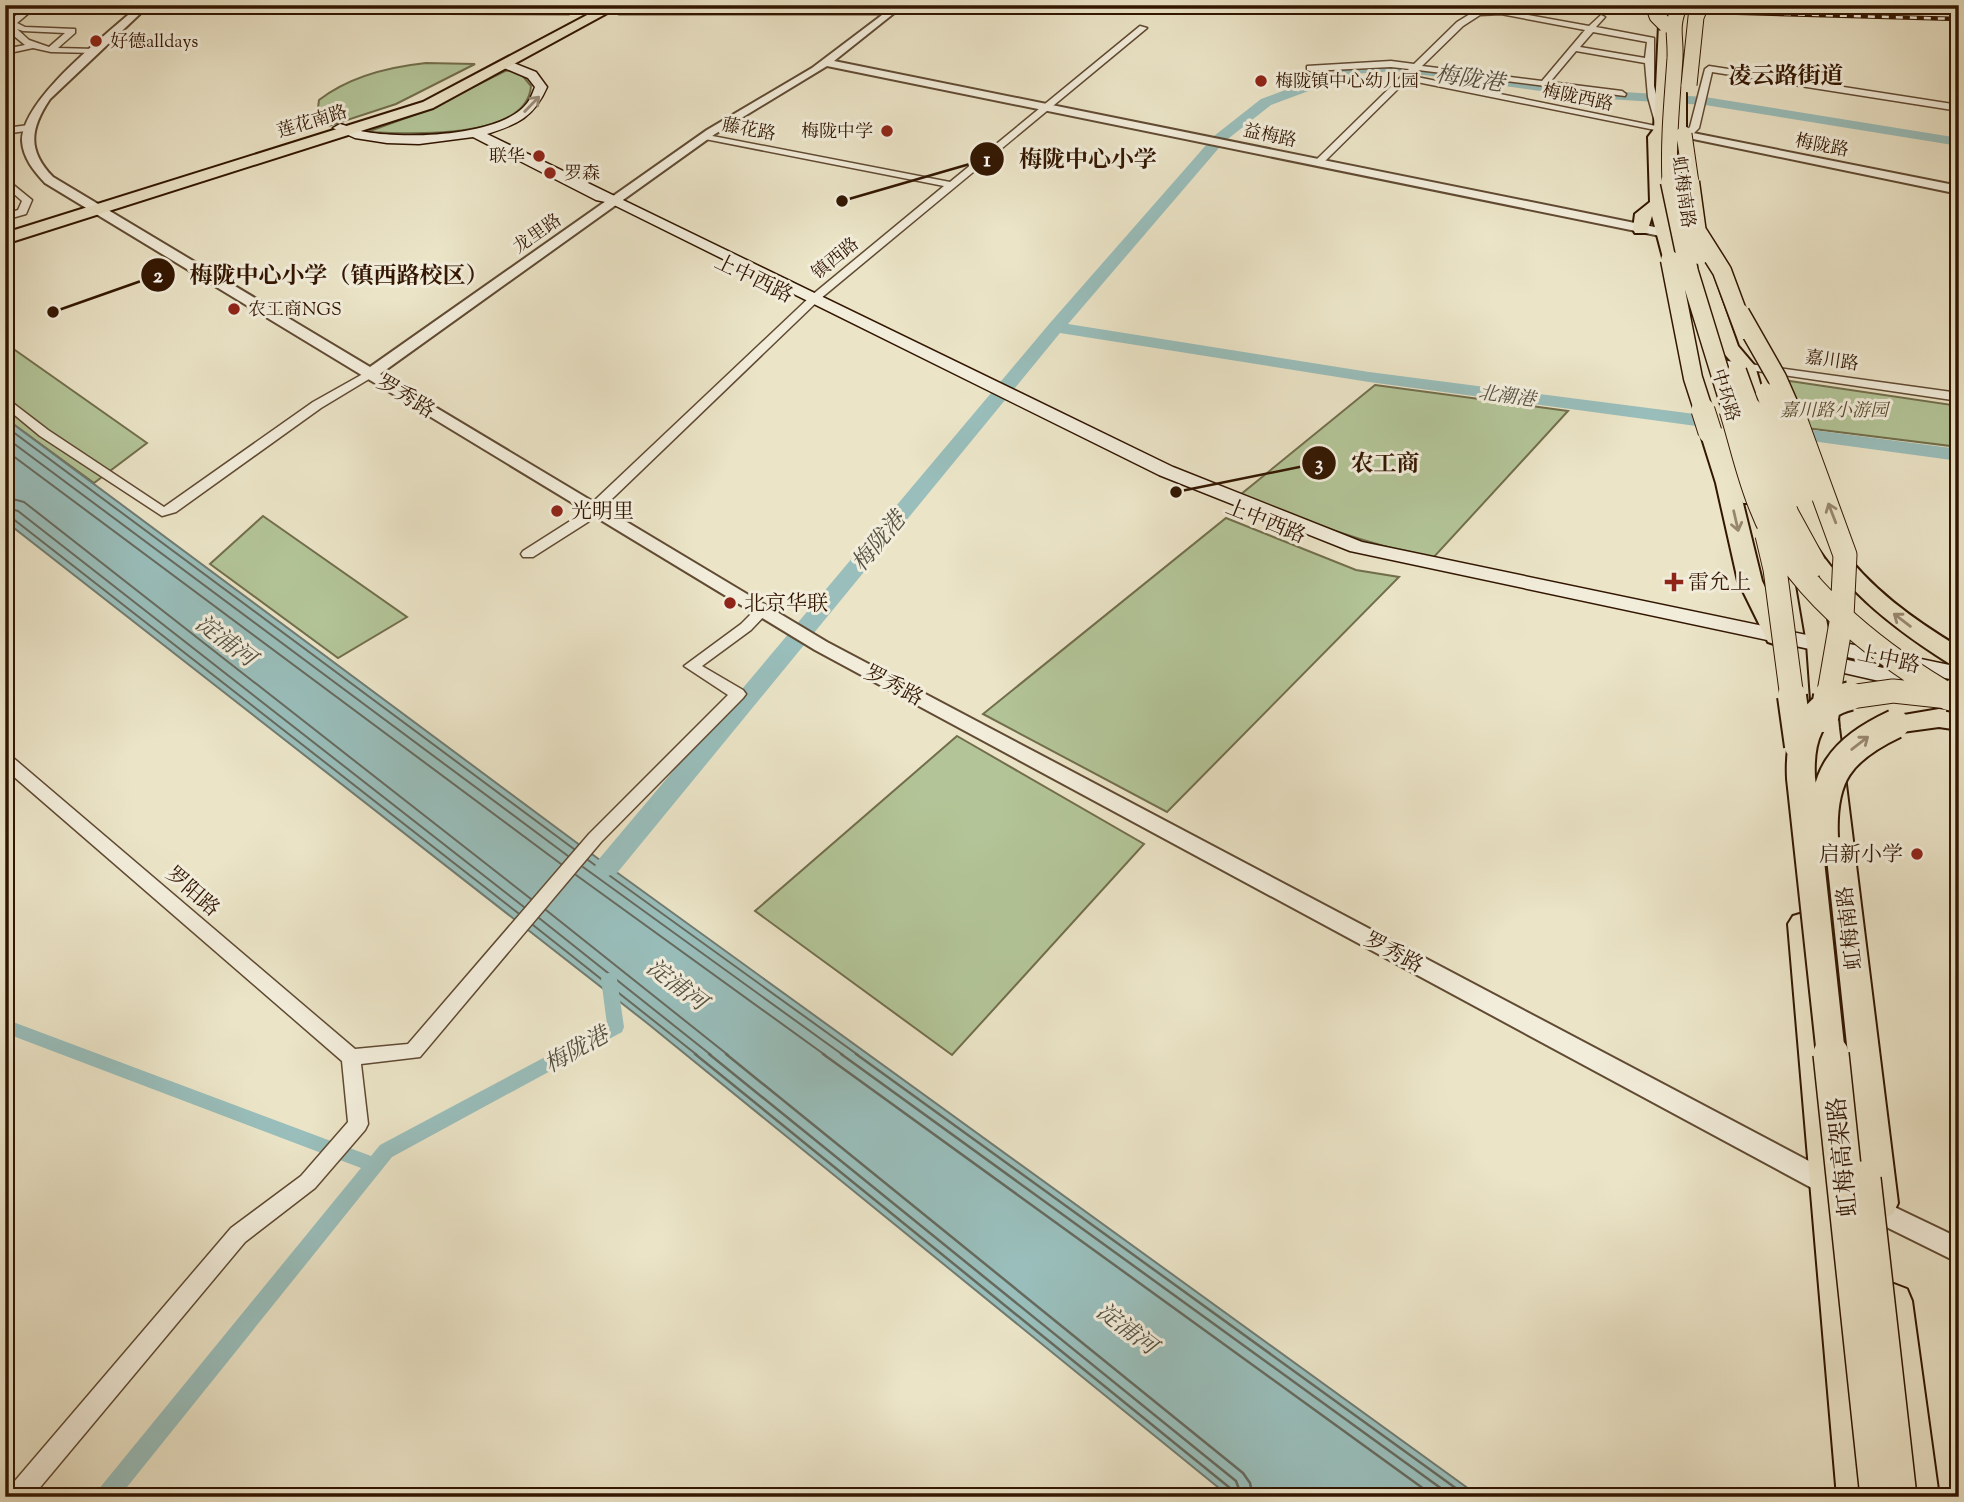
<svg xmlns="http://www.w3.org/2000/svg" width="1964" height="1502" font-family="'Sorts Mill Goudy','Noto Serif SC',serif">
<style>
.green{fill:#b3c598;stroke:#726e4c;stroke-width:2}
.water{fill:#99bebb;stroke:#707b71;stroke-width:2}
.lines{fill:none;stroke-linecap:round;stroke-linejoin:round}
.shore-far1{stroke:#666a5e;stroke-width:2}
.shore{stroke:#666a5e;stroke-width:2.5}
.canal{fill:#99bebb;fill-rule:evenodd}
.river{fill:#99bebb;fill-rule:evenodd}
.pedestrian-tunnel{stroke:#c6bb9f;stroke-width:7;stroke-dasharray:7 3.5;stroke-linecap:butt}
.minor-casing{stroke:#604a32;stroke-width:3}
.tertiary-casing{stroke:#604a32;stroke-width:4}
.secondary-casing{stroke:#321601;stroke-width:3}
.primary-casing{stroke:#321601;stroke-width:4}
.trunk-casing{stroke:#321601;stroke-width:4}
.minor{fill:#f2eddb;fill-rule:evenodd}
.tertiary{fill:#f2eddb;fill-rule:evenodd}
.secondary{fill:#f2eddb;fill-rule:evenodd}
.primary{fill:#ebe4c7;fill-rule:evenodd}
.trunk{fill:#ebe4c7;fill-rule:evenodd}
.rail-casing{stroke:#321601;stroke-width:4.5}
.rail{stroke:#f2eddb;stroke-width:2.5;stroke-dasharray:7;stroke-linecap:butt}
.minor-bridge-casing{stroke:#604a32;stroke-width:10;stroke-linecap:butt}
.primary-bridge-casing{stroke:#321601;stroke-width:17;stroke-linecap:butt}
.trunk-bridge-far4-casing{stroke:#321601;stroke-width:17;stroke-linecap:butt}
.trunk-bridge-far3-casing{stroke:#321601;stroke-width:21;stroke-linecap:butt}
.trunk-bridge-far2-casing{stroke:#321601;stroke-width:25;stroke-linecap:butt}
.trunk-bridge-far1-casing{stroke:#321601;stroke-width:32;stroke-linecap:butt}
.trunk-bridge-casing{stroke:#321601;stroke-width:38;stroke-linecap:butt}
.minor-bridge{stroke:#f2eddb;stroke-width:9}
.primary-bridge{stroke:#ebe4c7;stroke-width:15}
.trunk-bridge-far4{stroke:#ebe4c7;stroke-width:15}
.trunk-bridge-far3{stroke:#ebe4c7;stroke-width:18}
.trunk-bridge-far2{stroke:#ebe4c7;stroke-width:23}
.trunk-bridge-far1{stroke:#ebe4c7;stroke-width:28}
.trunk-bridge{stroke:#ebe4c7;stroke-width:35}
.oneway{stroke:#9c8c79}
.oneway2{stroke:#98876e}
.poi-dot{fill:#8f2418;stroke:#f2eddb;stroke-width:2.5}
.labels{text-anchor:middle;stroke-width:6;stroke-linejoin:round;paint-order:stroke}
.far-poi-label{font-size:18px;fill:#321601;stroke:#f2eddb;text-anchor:start}
.far-street-label{font-size:18px;fill:#321601;stroke:#f2eddb}
.far-park-label{font-size:18px;font-style:italic;fill:#594b2e;stroke:#f2eddb}
.far-water-label{font-size:19px;font-style:italic;fill:#565142;stroke:#f2eddb}
.street-label{font-size:21px;fill:#321601;stroke:#f2eddb}
.poi-label{font-size:21px;fill:#321601;stroke:#f2eddb;text-anchor:start}
.far-district-label{font-size:23px;font-weight:bold;fill:#321601;stroke:#f2eddb}
.water-label{font-size:23px;font-style:italic;fill:#565142;stroke:#f2eddb}
.near-street-label{font-size:24px;fill:#321601;stroke:#f2eddb}
.leader{fill:none;stroke:#321601;stroke-width:2.5}
.callout-dot{fill:#321601;stroke:#f2eddb;stroke-width:2.5}
.mark-label{font-size:21px;text-anchor:middle;font-weight:bold;fill:#fff}
.callout-label{font-size:23px;text-anchor:middle;font-weight:bold;fill:#321601;stroke:#f2eddb;stroke-width:6;stroke-linejoin:round;paint-order:stroke}
</style>
<rect width="100%" height="100%" fill="#ebe4c7"/>
<filter id="stains"><feTurbulence type="fractalNoise" baseFrequency=".00286" numOctaves="4"/><feColorMatrix values="0 0 0 0 .2 0 0 0 0 .09 0 0 0 0 .02 0 0 0 .5 -.17"/></filter>
<radialGradient id="worn" r=".72"><stop offset=".6" stop-color="#630" stop-opacity="0"/><stop offset="1" stop-color="#630" stop-opacity=".3"/></radialGradient>
<!-- green -->
<path class="green" d="M 426,63 L 475,64 L 396,104 L 329,126 C 318,119 317,112 319,100 C 350,76 388,67 426,63 Z
M 518,70 L 531,86 C 527,141 405,134 367,132 L 425,111 L 505,71 Z
M 5,343 L 147,443 L 94,483 L 5,418 Z
M 1783,380 L 1959,406 L 1959,447 L 1806,428 Z
M 1375,385 L 1568,411 L 1433,558 C 1365,544 1303,520 1240,495 Z
M 263,516 L 407,617 L 338,658 L 210,564 Z
M 1226,518 L 1356,570 L 1399,577 L 1167,812 L 983,714 Z
M 957,736 L 1144,844 L 952,1055 L 755,911 Z"/>
<!-- water -->
<path class="water" d="M 5,418 L 608,866 L 1480,1497 L 1230,1497 L 647,1023 L 5,521 Z"/>
<g class="lines">
<!-- shore-far1 -->
<path class="shore-far1" d="M 5,426 L 574,849
M 5,437 L 568,856
M 5,450 L 561,864
M 5,497 L 24,502 L 531,899
M 5,507 L 18,511 L 524,907
M 5,516 L 12,518 L 518,913
M 588,860 L 858,1055
M 583,867 L 843,1055
M 576,875 L 825,1055
M 546,910 L 728,1055
M 539,918 L 711,1055
M 533,925 L 697,1055"/>
<!-- shore -->
<path class="shore" d="M 695,1054 L 1230,1488 L 1234,1497
M 709,1054 L 1236,1481 L 1242,1497
M 726,1054 L 1243,1473 L 1250,1483 L 1253,1497
M 823,1054 L 1435,1497
M 841,1054 L 1453,1497
M 856,1054 L 1468,1497"/>
<!-- canal -->
<path class="canal" d="M 609,973 L 615,974 L 617,979 L 624,1027 L 622,1032 L 392,1157 L 119,1497 L 95,1497 L 98,1490 L 361,1168 L 5,1033 L 5,1019 L 371,1156 L 380,1145 L 607,1024 L 601,979 L 603,974 Z"/>
<!-- river -->
<path class="river" d="M 1395,63 L 1591,90 L 1705,97 L 1959,138 L 1959,146 L 1705,105 L 1591,98 L 1395,71 L 1354,74 L 1271,105 L 1224,142 L 1068,324 L 1369,372 L 1726,418 L 1736,424 L 1733,428 L 1726,430 L 1369,382 L 1060,333 L 617,873 L 608,876 L 599,873 L 595,866 L 599,859 L 1050,323 L 1214,136 L 1261,99 L 1347,67 Z
M 1782,426 L 1959,449 L 1959,461 L 1775,436 L 1772,432 L 1775,428 Z"/>
<!-- pedestrian-tunnel -->
<path class="pedestrian-tunnel" d="M 392,8 L 394,5"/>
<defs>
<path id="minor" d="M 5,8 L 569,10 L 573,12 L 569,14 L 30,12 L 17,23 L 25,27 L 75,29 L 75,33 L 58,48 L 95,49 L 99,51 L 95,53 L 51,52 L 33,48 L 5,54 L 5,49 L 25,45 L 14,36 L 7,23 L 20,12 L 5,12 ZM 17,29 L 23,31 L 65,33 L 49,47 L 29,40 Z
M 622,10 L 890,10 L 894,12 L 890,14 L 619,14 Z
M 1501,10 L 1589,26 L 1601,15 L 1605,17 L 1596,27 L 1654,38 L 1654,86 L 1665,132 L 1407,80 L 1321,165 L 1315,165 L 1315,161 L 1409,69 L 1391,67 L 1310,71 L 1307,70 L 1307,66 L 1391,61 L 1414,64 L 1457,22 L 1475,11 ZM 1501,14 L 1585,30 L 1542,81 L 1422,66 L 1463,26 L 1480,15 ZM 1593,32 L 1647,42 L 1645,58 L 1580,47 ZM 1576,51 L 1645,63 L 1648,97 L 1656,126 L 1412,76 L 1418,70 L 1625,96 L 1626,94 L 1622,91 L 1550,82 Z
M 1140,26 L 1147,28 L 820,299 L 588,522 L 533,557 L 523,557 L 521,554 L 523,551 L 578,516 L 812,295 L 944,186 L 705,139 L 700,136 L 702,134 L 950,182 Z
M 1709,66 L 1959,105 L 1959,111 L 1712,72 L 1699,128 L 1690,137 L 1684,137 L 1682,135 L 1690,127 L 1705,69 Z
M 29,125 L 34,128 L 32,130 L 5,134 L 5,128 Z
M 5,178 L 32,200 L 26,214 L 5,220 L 5,214 L 18,210 L 22,201 L 5,186 Z
M 1706,358 L 1959,393 L 1959,401 L 1702,363 L 1702,359 Z
M 370,370 L 376,374 L 374,376 L 321,408 L 176,512 L 162,516 L 40,436 L 5,407 L 5,397 L 48,430 L 164,507 L 313,402 Z
M 762,607 L 769,611 L 751,630 L 702,666 L 743,690 L 746,694 L 743,698 L 601,842 L 420,1057 L 361,1064 L 368,1124 L 365,1130 L 315,1188 L 245,1242 L 32,1497 L 5,1497 L 8,1489 L 231,1228 L 301,1176 L 348,1122 L 342,1061 L 5,769 L 5,755 L 11,756 L 355,1049 L 408,1044 L 589,834 L 728,695 L 684,666 L 741,624 L 757,608 Z"/>
<path id="tertiary" d="M 136,8 L 144,10 L 50,99 C 30,129 27,150 53,177 L 370,367 L 707,130 L 812,68 L 890,9 L 895,12 L 893,14 L 834,61 L 1684,233 L 1686,236 L 1680,240 L 827,66 L 715,134 L 380,374 L 827,642 L 1841,1178 L 1844,1186 L 1841,1194 L 1832,1197 L 1823,1194 L 815,650 L 45,183 C 34,171 23,158 22,141 C 22,99 105,36 136,8 Z
M 1678,130 L 1959,186 L 1959,194 L 1674,135 L 1672,133 Z
M 1865,1193 L 1959,1238 L 1959,1263 L 1856,1212 L 1852,1204 L 1856,1196 Z"/>
<path id="secondary" d="M 506,60 L 536,72 L 547,87 C 534,117 518,124 487,134 L 1173,467 L 1362,542 L 1959,667 L 1959,681 L 1350,551 L 1159,475 L 610,203 L 596,200 L 473,137 L 419,144 L 387,143 L 355,138 L 333,128 L 340,124 C 349,126 357,131 366,132 C 405,139 503,137 528,102 C 531,98 533,92 535,87 L 528,78 L 502,67 L 502,61 Z
M 1839,658 L 1932,679 L 1940,681 L 1943,686 L 1940,691 L 1932,693 L 1831,670 L 1828,665 L 1831,660 Z"/>
<path id="primary" d="M 606,5 L 622,5 L 433,108 L 5,244 L 5,233 L 423,102 Z
M 1666,21 L 1673,25 L 1670,130 L 1664,138 C 1665,160 1663,185 1667,207 C 1671,231 1681,251 1687,274 C 1707,350 1725,428 1762,498 L 1759,503 L 1743,503 L 1723,465 L 1690,360 L 1652,216 L 1647,233 L 1635,233 L 1633,229 L 1635,214 L 1650,202 L 1648,137 L 1654,129 L 1659,25 Z
M 1679,58 L 1686,62 L 1686,170 L 1700,239 L 1738,346 L 1755,366 L 1766,404 L 1763,408 L 1749,408 L 1746,404 L 1736,367 L 1719,348 L 1682,239 L 1670,170 L 1672,62 Z
M 1805,561 L 1813,563 L 1816,568 L 1831,644 L 1839,728 L 1898,1203 L 1893,1214 L 1881,1219 L 1869,1214 L 1864,1203 L 1813,728 L 1807,644 L 1794,568 L 1797,563 Z
M 1803,913 L 1813,916 L 1818,924 L 1877,1497 L 1837,1497 L 1788,924 L 1793,916 Z
M 1894,1284 L 1907,1289 L 1912,1301 L 1939,1497 L 1899,1497 L 1876,1301 L 1881,1289 Z"/>
<path id="trunk" d="M 1710,426 L 1717,428 L 1720,432 L 1738,483 L 1762,581 L 1789,637 L 1786,642 L 1777,645 L 1768,642 L 1738,581 L 1716,483 L 1700,432 L 1703,428 Z
M 1802,489 L 1810,491 C 1821,508 1827,528 1838,544 C 1869,588 1914,620 1959,647 L 1959,666 L 1950,664 C 1879,619 1826,575 1791,496 L 1794,491 Z
M 1939,709 L 1959,712 L 1959,730 L 1939,727 L 1895,733 L 1886,730 L 1882,724 L 1886,718 Z
M 1819,739 L 1828,742 C 1832,748 1834,812 1831,818 L 1821,821 L 1811,818 C 1801,800 1799,759 1810,742 Z"/>
</defs>
<!-- minor casing -->
<use href="#minor" class="minor-casing"/>
<!-- tertiary casing -->
<use href="#tertiary" class="tertiary-casing"/>
<!-- secondary casing -->
<use href="#secondary" class="secondary-casing"/>
<!-- primary casing -->
<use href="#primary" class="primary-casing"/>
<!-- trunk casing -->
<use href="#trunk" class="trunk-casing"/>
<!-- minor -->
<use href="#minor" class="minor"/>
<!-- tertiary -->
<use href="#tertiary" class="tertiary"/>
<!-- secondary -->
<use href="#secondary" class="secondary"/>
<!-- primary -->
<use href="#primary" class="primary"/>
<!-- trunk -->
<use href="#trunk" class="trunk"/>
<defs>
<path id="rail" d="M 1462,5 L 1959,19"/>
</defs>
<!-- rail casing -->
<use href="#rail" class="rail-casing"/>
<!-- rail -->
<use href="#rail" class="rail"/>
<defs>
<path id="minor-bridge" d="M 566,9 L 631,9"/>
<path id="primary-bridge" d="M 1653,5 L 1657,16 L 1666,25"/>
<path id="trunk-bridge-far4" d="M 1689,85 L 1696,17 L 1701,5
M 1684,134 L 1691,183
M 1670,183 C 1668,141 1672,101 1675,58 C 1676,36 1670,27 1680,5"/>
<path id="trunk-bridge-far3" d="M 1670,182 L 1689,272 L 1732,412
M 1690,182 L 1700,255
M 1698,233 L 1722,271 L 1744,330
M 1670,260 L 1693,378 L 1704,412
M 1740,313 L 1777,378 L 1792,412
M 1737,371 L 1752,412
M 1765,392 L 1773,412"/>
<path id="trunk-bridge-far2" d="M 1703,410 L 1710,432
M 1731,410 C 1741,442 1748,476 1761,507 C 1790,584 1874,650 1942,691
M 1751,410 L 1787,514 L 1815,565
M 1772,410 L 1802,496
M 1792,410 L 1845,555 L 1842,617 L 1828,698
M 1767,535 L 1775,569 L 1792,698
M 1843,698 L 1893,691 L 1958,698"/>
<path id="trunk-bridge-far1" d="M 1792,696 L 1799,746
M 1949,696 L 1959,698
M 1824,718 L 1828,696
M 1824,838 C 1821,776 1840,750 1895,724
M 1831,1055 L 1801,778 C 1799,740 1808,706 1850,696"/>
<path id="trunk-bridge" d="M 1831,1054 L 1878,1497
M 1863,1179 L 1899,1497"/>
</defs>
<!-- minor-bridge casing -->
<use href="#minor-bridge" class="minor-bridge-casing"/>
<!-- primary-bridge casing -->
<use href="#primary-bridge" class="primary-bridge-casing"/>
<!-- trunk-bridge-far4 casing -->
<use href="#trunk-bridge-far4" class="trunk-bridge-far4-casing"/>
<!-- trunk-bridge-far3 casing -->
<use href="#trunk-bridge-far3" class="trunk-bridge-far3-casing"/>
<!-- trunk-bridge-far2 casing -->
<use href="#trunk-bridge-far2" class="trunk-bridge-far2-casing"/>
<!-- trunk-bridge-far1 casing -->
<use href="#trunk-bridge-far1" class="trunk-bridge-far1-casing"/>
<!-- trunk-bridge casing -->
<use href="#trunk-bridge" class="trunk-bridge-casing"/>
<!-- minor-bridge -->
<use href="#minor-bridge" class="minor-bridge"/>
<!-- primary-bridge -->
<use href="#primary-bridge" class="primary-bridge"/>
<!-- trunk-bridge-far4 -->
<use href="#trunk-bridge-far4" class="trunk-bridge-far4"/>
<!-- trunk-bridge-far3 -->
<use href="#trunk-bridge-far3" class="trunk-bridge-far3"/>
<!-- trunk-bridge-far2 -->
<use href="#trunk-bridge-far2" class="trunk-bridge-far2"/>
<!-- trunk-bridge-far1 -->
<use href="#trunk-bridge-far1" class="trunk-bridge-far1"/>
<!-- trunk-bridge -->
<use href="#trunk-bridge" class="trunk-bridge"/>
</g>
<!-- one-way arrows -->
<defs><path id="oneway-shaft" d="M-6 0H5M1.5-3L5.5 0L1.5 3" fill="none" stroke-width="1.6" stroke-linecap="round" stroke-linejoin="round" transform="scale(1.75)"/></defs>
<use class="oneway" href="#oneway-shaft" transform="translate(532 104) rotate(-46)"/>
<g class="oneway2">
<use href="#oneway-shaft" transform="translate(1832 513) rotate(-111)"/>
<use href="#oneway-shaft" transform="translate(1736 521) rotate(77)"/>
<use href="#oneway-shaft" transform="translate(1902 620) rotate(-143)"/>
<use href="#oneway-shaft" transform="translate(1860 743) rotate(-38)"/>
</g>
<!-- markers -->
<g class="poi-dot">
<circle cx="96" cy="41" r="7"/>
<circle cx="1261" cy="81" r="7"/>
<circle cx="887" cy="131" r="7"/>
<circle cx="539" cy="156" r="7"/>
<circle cx="550" cy="173" r="7"/>
<circle cx="234" cy="309" r="7"/>
<circle cx="557" cy="511" r="7"/>
<path d="M1670.5 571.5h7v7h7v7h-7v7h-7v-7h-7v-7h7z"/>
<circle cx="730" cy="603" r="7"/>
<circle cx="1917" cy="854" r="7"/>
</g>
<g class="labels">
<!-- far-poi labels -->
<g class="far-poi-label">
<text x="110" y="47">好德alldays</text>
<text x="1275" y="87">梅陇镇中心幼儿园</text>
<text x="873" y="137" text-anchor="end">梅陇中学</text>
<text x="525" y="162" text-anchor="end">联华</text>
<text x="564" y="179">罗森</text>
<text x="248" y="315">农工商NGS</text>
</g>
<!-- far-street labels -->
<g class="far-street-label">
<text transform="translate(1578 97) rotate(12)" y="6">梅陇西路</text>
<text transform="translate(312 121) rotate(-17)" y="6">莲花南路</text>
<text transform="translate(749 129) rotate(11)" y="6">藤花路</text>
<text transform="translate(1270 135) rotate(12)" y="6">益梅路</text>
<text transform="translate(1822 145) rotate(11)" y="6">梅陇路</text>
<text transform="translate(1684 192) rotate(82)" y="6">虹梅南路</text>
<text transform="translate(537 233) rotate(-35)" y="6">龙里路</text>
<text transform="translate(835 258) rotate(-39)" y="6">镇西路</text>
<text transform="translate(1832 360) rotate(8)" y="6">嘉川路</text>
<text transform="translate(1726 395) rotate(73)" y="6">中环路</text>
</g>
<!-- far-park labels -->
<g class="far-park-label">
<text x="1834" y="416">嘉川路小游园</text>
</g>
<!-- far-water labels -->
<g class="far-water-label">
<text transform="translate(1507 395) rotate(8)" y="7">北潮港</text>
</g>
<!-- street labels -->
<g class="street-label">
<text transform="translate(754 278) rotate(26)" y="7">上中西路</text>
<text transform="translate(406 396) rotate(31)" y="7">罗秀路</text>
<text transform="translate(1266 521) rotate(22)" y="7">上中西路</text>
<text transform="translate(1889 659) rotate(12)" y="7">上中路</text>
<text transform="translate(894 685) rotate(28)" y="7">罗秀路</text>
<text transform="translate(193 891) rotate(41)" y="7">罗阳路</text>
<text transform="translate(1849 928) rotate(-97)" y="7">虹梅南路</text>
<text transform="translate(1394 952) rotate(28)" y="7">罗秀路</text>
</g>
<!-- poi labels -->
<g class="poi-label">
<text x="571" y="518">光明里</text>
<text x="1688" y="589">雷允上</text>
<text x="744" y="610">北京华联</text>
<text x="1903" y="861" text-anchor="end">启新小学</text>
</g>
<!-- far-district labels -->
<g class="far-district-label">
<text x="1786" y="83">凌云路街道</text>
</g>
<!-- water labels -->
<g class="water-label">
<text transform="translate(1470 78) rotate(8)" y="8">梅陇港</text>
<text transform="translate(878 541) rotate(-50)" y="8">梅陇港</text>
<text transform="translate(226 640) rotate(37)" y="8">淀浦河</text>
<text transform="translate(677 984) rotate(37)" y="8">淀浦河</text>
<text transform="translate(576 1049) rotate(-29)" y="8">梅陇港</text>
<text transform="translate(1127 1328) rotate(37)" y="8">淀浦河</text>
</g>
<!-- near-street labels -->
<g class="near-street-label">
<text transform="translate(1842 1157) rotate(-96)" y="8">虹梅高架路</text>
</g>
</g>
<!-- callouts -->
<path class="leader" d="M842 201L987 159M53 312L158 275M1176 492L1319 463"/>
<g class="callout-dot">
<circle cx="842" cy="201" r="7"/>
<circle cx="53" cy="312" r="7"/>
<circle cx="1176" cy="492" r="7"/>
<circle cx="987" cy="159" r="18"/>
<circle cx="158" cy="275" r="18"/>
<circle cx="1319" cy="463" r="18"/>
</g>
<g class="mark-label">
<text x="987" y="166">1</text>
<text x="158" y="282">2</text>
<text x="1319" y="470">3</text>
</g>
<g class="callout-label">
<text x="1088" y="167">梅陇中心小学</text>
<text x="339" y="283">梅陇中心小学（镇西路校区）</text>
<text x="1385" y="471">农工商</text>
</g>
<!-- margin -->
<rect width="1964" height="1502" fill="none" stroke="#ebe4c7" stroke-width="28"/>
<rect x="7" y="7" width="1950" height="1488" fill="none" stroke="#321601" stroke-width="3.5"/>
<rect x="14" y="14" width="1936" height="1474" fill="none" stroke="#321601" stroke-width="2"/>
<rect width="100%" height="100%" filter="url(#stains)"/>
<rect width="100%" height="100%" fill="url(#worn)"/>
</svg>
